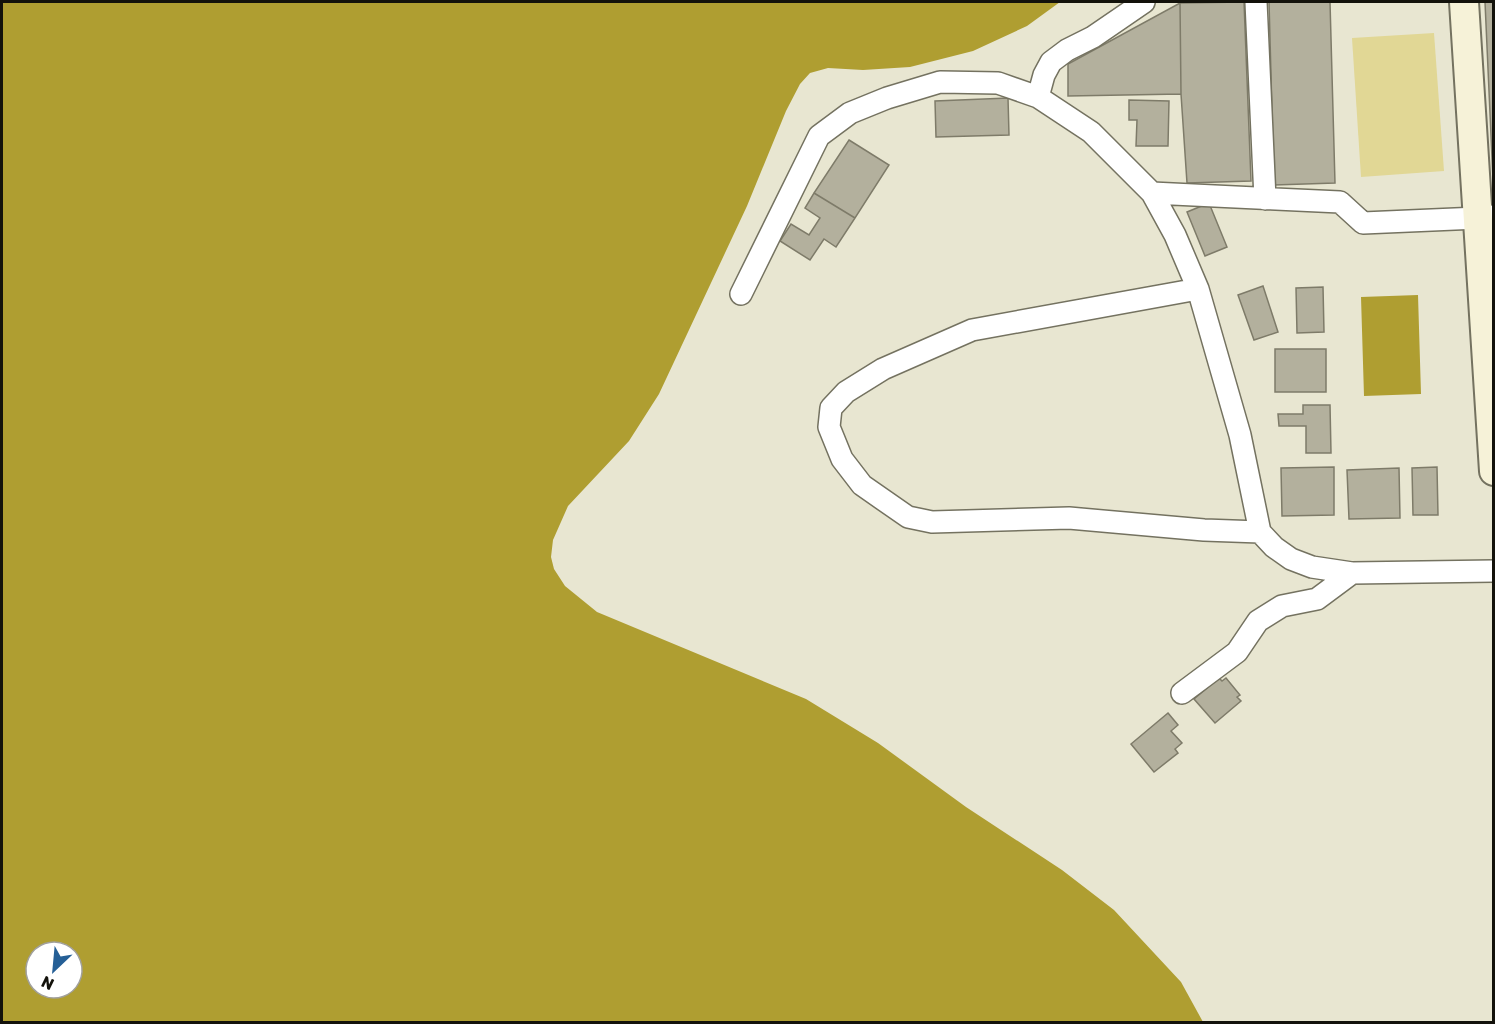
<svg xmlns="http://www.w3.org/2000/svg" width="1495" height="1024" font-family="Rubik,sans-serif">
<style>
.green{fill:#e1d795}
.water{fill:#af9e31;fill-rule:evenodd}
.building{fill:#b3b09d;stroke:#7e7b69;stroke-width:1.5}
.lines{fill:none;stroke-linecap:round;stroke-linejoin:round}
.street-casing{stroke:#747260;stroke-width:24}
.secondary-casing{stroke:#747260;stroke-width:32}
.street{stroke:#fff;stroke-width:21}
.secondary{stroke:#f6f2d8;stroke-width:28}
</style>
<rect width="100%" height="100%" fill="#e8e6d1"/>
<!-- green -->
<path class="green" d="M 1434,33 L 1444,171 L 1361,177 L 1352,38 Z"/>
<!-- water -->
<path class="water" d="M 2,2 L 1060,2 L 1027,26 L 973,51 L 910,67 L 863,70 L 828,68 L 810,73 L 800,84 L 786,111 L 747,206 L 659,394 L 629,441 L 568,506 L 553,540 L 551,557 L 554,569 L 565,586 L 597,612 L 806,699 L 878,743 L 966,807 L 1062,870 L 1114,910 L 1181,982 L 1203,1022 L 2,1022 ZM 36,952 L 72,952 L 72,988 L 36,988 Z
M 1418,295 L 1421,394 L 1364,396 L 1361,297 Z"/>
<!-- building -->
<path class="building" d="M 1244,2 L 1251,181 L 1187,183 L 1181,94 L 1180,3 Z
M 1269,2 L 1330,2 L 1335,183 L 1274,185 Z
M 1485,2 L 1494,2 L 1494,180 L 1493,180 Z
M 1180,3 L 1181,94 L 1068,96 L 1068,64 Z
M 1008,98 L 1009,135 L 936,137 L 935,101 Z
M 1129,100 L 1169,101 L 1168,146 L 1136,146 L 1137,120 L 1129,120 Z
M 849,140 L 889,165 L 855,218 L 814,193 Z
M 814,193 L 855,218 L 836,247 L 824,239 L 810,260 L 780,241 L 791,224 L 809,235 L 820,218 L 805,208 Z
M 1209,203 L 1227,247 L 1205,256 L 1187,212 Z
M 1263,286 L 1278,332 L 1254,340 L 1238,295 Z
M 1323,287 L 1324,332 L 1297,333 L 1296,288 Z
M 1275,349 L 1326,349 L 1326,392 L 1275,392 Z
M 1303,405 L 1330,405 L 1331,453 L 1306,453 L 1306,426 L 1279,426 L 1278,414 L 1303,414 Z
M 1334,467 L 1334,515 L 1282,516 L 1281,468 Z
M 1437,467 L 1438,515 L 1413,515 L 1412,468 Z
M 1399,468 L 1400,518 L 1349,519 L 1347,470 Z
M 1219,678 L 1222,681 L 1226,678 L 1240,695 L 1237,697 L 1241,701 L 1215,723 L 1194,699 Z
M 1168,713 L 1178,725 L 1171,731 L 1182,743 L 1175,749 L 1178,753 L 1154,772 L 1131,744 Z"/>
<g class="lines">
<defs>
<path id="street" d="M 1256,2 L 1265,199
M 1038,97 L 1044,75 L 1051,62 L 1067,50 L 1093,37 L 1144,2
M 1152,193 L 1340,202 L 1363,223 L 1478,218 L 1494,216
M 1198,289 L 972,330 L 883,369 L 846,392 L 831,408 L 829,427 L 842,459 L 862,485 L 908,517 L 932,522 L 1069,518 L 1204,530 L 1260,532
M 741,294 L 819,136 L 850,113 L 887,98 L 940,82 L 998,83 L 1038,97 L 1091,132 L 1152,193 L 1175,235 L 1198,289 L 1240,435 L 1260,532 L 1274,547 L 1291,559 L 1312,567 L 1352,573 L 1494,571
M 1182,693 L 1237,652 L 1258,621 L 1282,606 L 1317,599 L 1352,573"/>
<path id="secondary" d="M 1464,2 L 1494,471"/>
</defs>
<!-- street casing -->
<use href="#street" class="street-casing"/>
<!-- secondary casing -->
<use href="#secondary" class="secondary-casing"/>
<!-- street -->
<use href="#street" class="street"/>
<!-- secondary -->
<use href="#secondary" class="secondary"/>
</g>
<!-- border -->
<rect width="1495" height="1024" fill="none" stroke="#13120b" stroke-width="6"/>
<!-- north arrow -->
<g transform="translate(54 970) rotate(206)"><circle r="28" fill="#ffffff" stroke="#a1a09d" stroke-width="1.5"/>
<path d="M0-4.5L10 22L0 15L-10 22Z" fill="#255f96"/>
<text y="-9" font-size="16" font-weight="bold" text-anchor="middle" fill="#13120b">N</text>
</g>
</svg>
